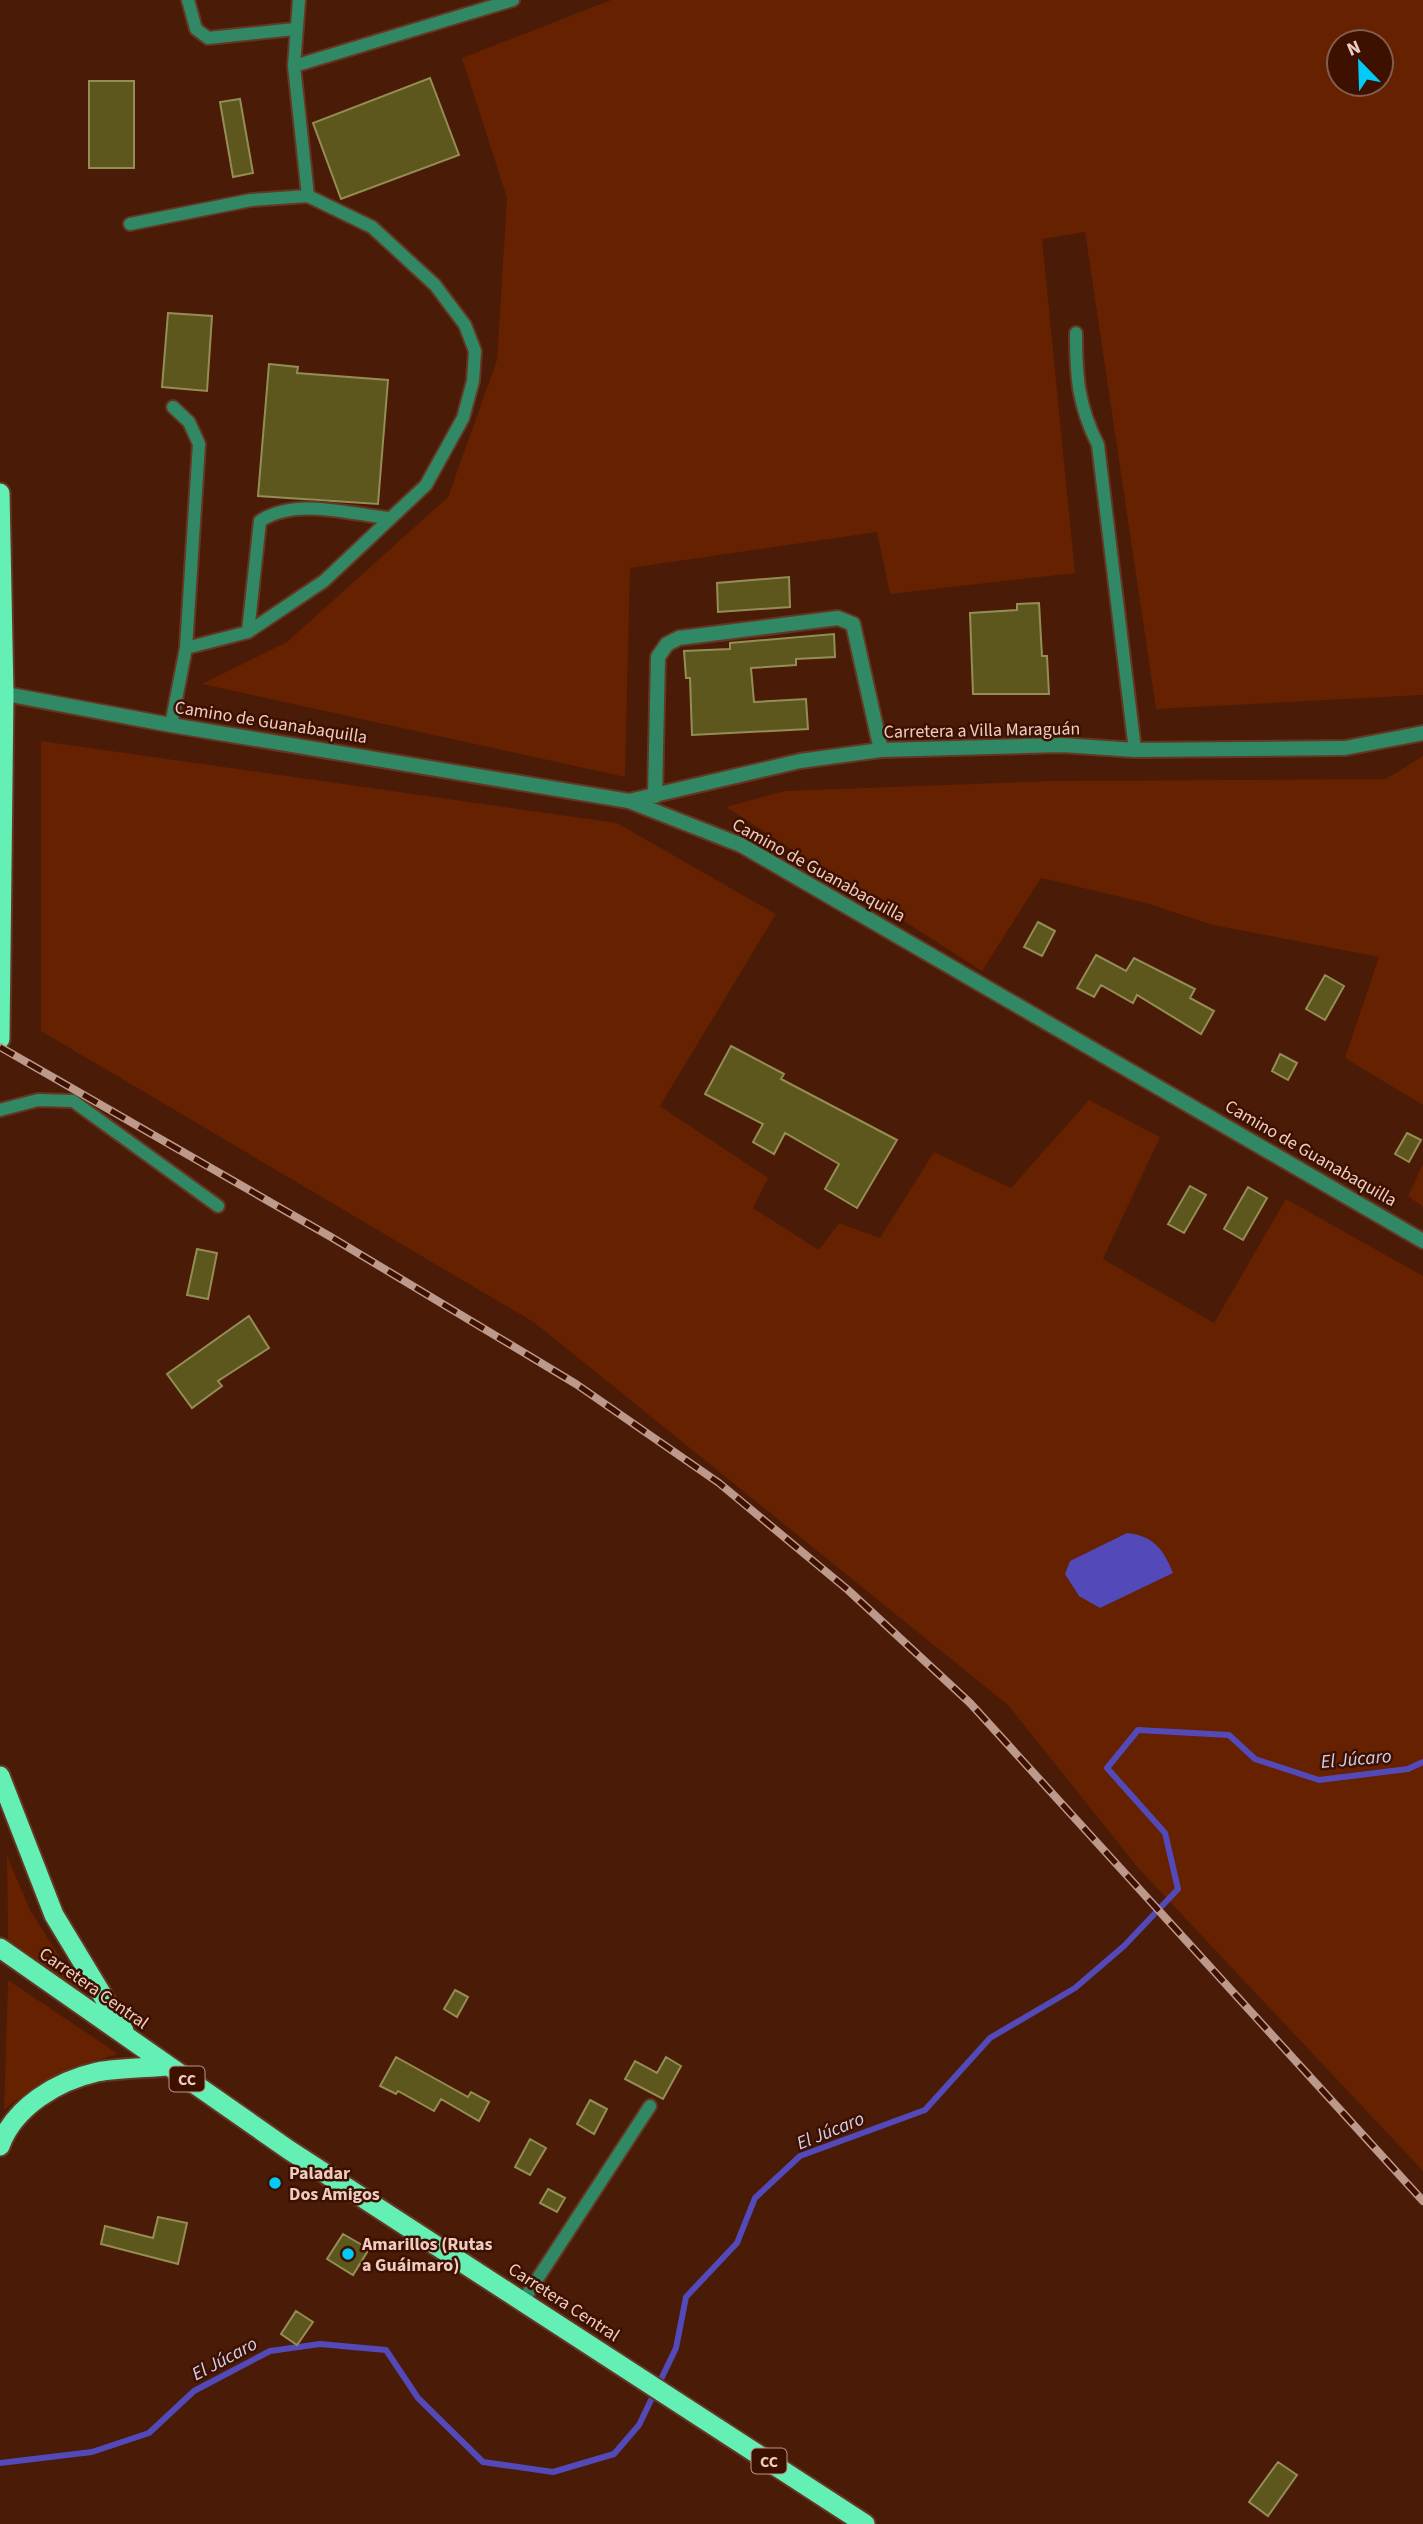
<svg xmlns="http://www.w3.org/2000/svg" width="1423" height="2524" font-family="'Source Sans 3',sans-serif">
<style>
.green{fill:#652100;fill-rule:evenodd}
.water{fill:#5349b9}
.lines{fill:none;stroke-linecap:round;stroke-linejoin:round}
.stream{stroke:#5349b9;stroke-width:6}
.building{fill:#5e571d;stroke:#948d54;stroke-width:2}
.service-casing{stroke:#643724;stroke-width:16}
.minor-casing{stroke:#643724;stroke-width:18}
.tertiary-casing{stroke:#643724;stroke-width:18}
.trunk-casing{stroke:#643724;stroke-width:23}
.service{stroke:#308964;stroke-width:12}
.minor{stroke:#308964;stroke-width:14}
.tertiary{stroke:#308964;stroke-width:14}
.trunk{stroke:#64efb4;stroke-width:19}
.rail-casing{stroke:#bd998b;stroke-width:8}
.rail{stroke:#3e1000;stroke-width:5;stroke-dasharray:16;stroke-linecap:butt}
.poi-dot{fill:#02cbf9;stroke:#3e1000;stroke-width:2.5}
.labels{text-anchor:middle;stroke-width:5;stroke-linejoin:round;paint-order:stroke}
.shield{fill:#3e1000;stroke:#b89488;stroke-width:2}
.shield-label{font-size:16px;font-weight:bold;fill:#edcdc2}
.street-label{font-size:18px;fill:#edcdc2;stroke:#3e1000}
.poi-label{font-size:18px;font-weight:bold;fill:#edcdc2;stroke:#3e1000;text-anchor:start}
.water-label{font-size:19px;font-style:italic;fill:#cfd1ee;stroke:#3e1000}
</style>
<rect width="100%" height="100%" fill="#4a1b06"/>
<!-- green -->
<path class="green" d="M 611,0 L 1423,0 L 1423,695 L 1156,709 L 1085,232 L 1042,239 L 1075,573 L 890,594 L 877,532 L 630,568 L 625,777 L 202,684 L 287,642 L 448,497 L 497,360 L 507,198 L 462,58 ZM 1339,42 L 1381,42 L 1381,84 L 1339,84 Z
M 41,741 L 617,823 L 776,914 L 660,1106 L 768,1178 L 753,1208 L 819,1250 L 839,1223 L 880,1238 L 934,1152 L 1011,1188 L 1089,1100 L 1160,1137 L 1103,1259 L 1214,1323 L 1286,1199 L 1423,1276 L 1423,2171 L 1139,1869 L 1008,1705 L 535,1323 L 41,1031 Z
M 1423,756 L 1423,1105 L 1345,1058 L 1379,957 L 1213,925 L 1146,903 L 1041,878 L 982,971 L 726,807 L 784,791 L 1051,781 L 1386,779 Z
M 1423,1164 L 1423,1207 L 1408,1196 Z
M 7,1856 L 30,1910 L 81,1991 L 8,1940 Z
M 8,1980 L 118,2054 C 68,2069 45,2076 4,2110 Z"/>
<!-- water -->
<path class="water" d="M 1127,1533 C 1154,1536 1163,1549 1173,1573 L 1100,1608 L 1079,1596 L 1065,1574 L 1070,1561 Z"/>
<g class="lines">
<!-- stream -->
<path class="stream" d="M 0,2463 L 92,2452 L 149,2433 L 194,2391 L 270,2351 L 320,2344 L 386,2350 L 418,2398 L 483,2462 L 553,2472 L 614,2454 L 639,2425 L 676,2348 L 686,2297 L 737,2243 L 755,2198 L 800,2156 L 925,2110 L 990,2038 L 1075,1988 L 1124,1946 L 1178,1889 L 1165,1833 L 1107,1768 L 1138,1730 L 1229,1735 L 1255,1759 L 1319,1780 L 1408,1769 L 1423,1762"/>
</g>
<!-- building -->
<path class="building" d="M 430,78 L 459,155 L 341,199 L 313,123 Z
M 89,81 L 134,81 L 134,168 L 89,168 Z
M 240,99 L 253,173 L 233,177 L 220,102 Z
M 168,313 L 212,316 L 207,391 L 162,387 Z
M 269,364 L 298,367 L 297,373 L 388,380 L 378,504 L 258,496 Z
M 789,577 L 790,607 L 718,612 L 717,583 Z
M 1039,603 L 1042,656 L 1047,656 L 1049,694 L 973,694 L 970,613 L 1017,610 L 1017,604 Z
M 834,634 L 835,657 L 796,659 L 796,665 L 751,668 L 754,702 L 806,699 L 808,729 L 692,735 L 690,678 L 686,678 L 684,651 L 730,649 L 730,643 Z
M 1038,922 L 1055,931 L 1042,956 L 1024,947 Z
M 1096,955 L 1126,971 L 1134,958 L 1195,989 L 1190,998 L 1214,1011 L 1201,1034 L 1137,995 L 1133,1003 L 1101,985 L 1094,997 L 1077,988 Z
M 1325,975 L 1344,986 L 1325,1020 L 1306,1009 Z
M 731,1046 L 784,1074 L 781,1079 L 897,1140 L 857,1208 L 825,1189 L 839,1164 L 785,1133 L 774,1154 L 753,1142 L 763,1124 L 705,1094 Z
M 1280,1054 L 1297,1063 L 1288,1080 L 1272,1071 Z
M 1407,1133 L 1421,1140 L 1409,1162 L 1395,1154 Z
M 1190,1186 L 1206,1195 L 1184,1233 L 1168,1224 Z
M 1248,1187 L 1267,1198 L 1243,1240 L 1224,1229 Z
M 197,1249 L 217,1253 L 208,1299 L 187,1295 Z
M 249,1316 L 269,1348 L 218,1381 L 222,1386 L 192,1408 L 167,1374 Z
M 455,1990 L 468,1997 L 457,2017 L 444,2009 Z
M 396,2057 L 468,2097 L 471,2092 L 489,2102 L 479,2121 L 441,2099 L 434,2111 L 398,2091 L 396,2094 L 380,2086 Z
M 666,2057 L 681,2066 L 663,2099 L 625,2079 L 635,2061 L 657,2073 Z
M 590,2100 L 607,2109 L 594,2134 L 577,2124 Z
M 530,2139 L 546,2148 L 530,2175 L 515,2167 Z
M 548,2189 L 565,2198 L 557,2212 L 540,2203 Z
M 158,2217 L 187,2223 L 178,2264 L 101,2244 L 105,2226 L 153,2238 Z
M 343,2234 L 369,2249 L 353,2275 L 327,2259 Z
M 296,2311 L 313,2322 L 297,2345 L 281,2334 Z
M 1278,2462 L 1297,2475 L 1268,2516 L 1249,2502 Z"/>
<g class="lines">
<defs>
<path id="service" d="M 188,0 L 196,29 L 208,38 L 295,29
M 299,0 L 294,66 L 513,0
M 294,66 L 308,196
M 130,224 L 251,200 L 308,196 L 372,227 L 435,285 L 465,325 L 475,351 L 473,381 L 463,418 L 426,485 L 324,581 L 248,632 L 186,648
M 1076,333 C 1076,377 1078,405 1098,445 L 1135,750
M 248,632 L 260,521 C 296,497 348,514 389,518
M 171,725 L 186,648 L 199,444 L 189,422 L 173,407
M 0,1110 L 38,1100 L 73,1101 L 218,1206
M 523,2301 L 650,2106"/>
<path id="minor" d="M 655,796 L 658,657 L 667,644 L 679,638 L 838,618 L 853,624 L 881,750
M 629,801 L 800,761 L 881,750 L 1062,745 L 1135,750 L 1345,748 L 1423,733"/>
<path id="tertiary" d="M 0,693 L 171,725 L 629,801 L 741,845 L 1423,1241"/>
<path id="trunk" d="M 0,493 L 4,693 L 0,1039
M 0,1776 L 54,1915 L 124,2031
M 0,1948 L 289,2150 L 865,2524
M 0,2146 C 14,2107 57,2081 97,2072 C 120,2068 145,2068 168,2066"/>
</defs>
<!-- service casing -->
<use href="#service" class="service-casing"/>
<!-- minor casing -->
<use href="#minor" class="minor-casing"/>
<!-- tertiary casing -->
<use href="#tertiary" class="tertiary-casing"/>
<!-- trunk casing -->
<use href="#trunk" class="trunk-casing"/>
<!-- service -->
<use href="#service" class="service"/>
<!-- minor -->
<use href="#minor" class="minor"/>
<!-- tertiary -->
<use href="#tertiary" class="tertiary"/>
<!-- trunk -->
<use href="#trunk" class="trunk"/>
<defs>
<path id="rail" d="M 0,1047 L 331,1237 L 576,1384 L 719,1483 L 848,1590 L 970,1703 L 1423,2201"/>
</defs>
<!-- rail casing -->
<use href="#rail" class="rail-casing"/>
<!-- rail -->
<use href="#rail" class="rail"/>
</g>
<!-- markers -->
<g class="poi-dot">
<circle cx="275" cy="2183" r="7"/>
<circle cx="348" cy="2254" r="7"/>
</g>
<g class="labels">
<!-- shield labels -->
<g class="shield">
<rect x="169.5" y="2066.5" width="35" height="25" rx="5"/>
<rect x="751.5" y="2448.5" width="35" height="25" rx="5"/>
</g>
<g class="shield-label">
<text x="187" y="2085">CC</text>
<text x="769" y="2467">CC</text>
</g>
<!-- street labels -->
<g class="street-label">
<text transform="translate(271 722) rotate(9)" y="6">Camino de Guanabaquilla</text>
<text transform="translate(982 730) rotate(-1)" y="6">Carretera a Villa Maraguán</text>
<text transform="translate(819 870) rotate(29)" y="6">Camino de Guanabaquilla</text>
<text transform="translate(1311 1153) rotate(30)" y="6">Camino de Guanabaquilla</text>
<text transform="translate(94 1988) rotate(35)" y="6">Carretera Central</text>
<text transform="translate(564 2302) rotate(33)" y="6">Carretera Central</text>
</g>
<!-- poi labels -->
<g class="poi-label">
<text x="289" y="2179">Paladar<tspan x="289" dy="21">Dos Amigos</tspan></text>
<text x="362" y="2250">Amarillos (Rutas<tspan x="362" dy="21">a Guáimaro)</tspan></text>
</g>
<!-- water labels -->
<g class="water-label">
<text transform="translate(1356 1758) rotate(-5)" y="7">El Júcaro</text>
<text transform="translate(830 2130) rotate(-22)" y="7">El Júcaro</text>
<text transform="translate(224 2358) rotate(-28)" y="7">El Júcaro</text>
</g>
</g>
<!-- north arrow -->
<g transform="translate(1360 63) rotate(337)"><circle r="33" fill="#3e1000" stroke="#845c4e" stroke-width="2"/>
<path d="M0-5L12 26L0 18L-12 26Z" fill="#02cbf9"/>
<text y="-10" font-size="19" font-weight="bold" text-anchor="middle" fill="#edcdc2">N</text>
</g>
</svg>
